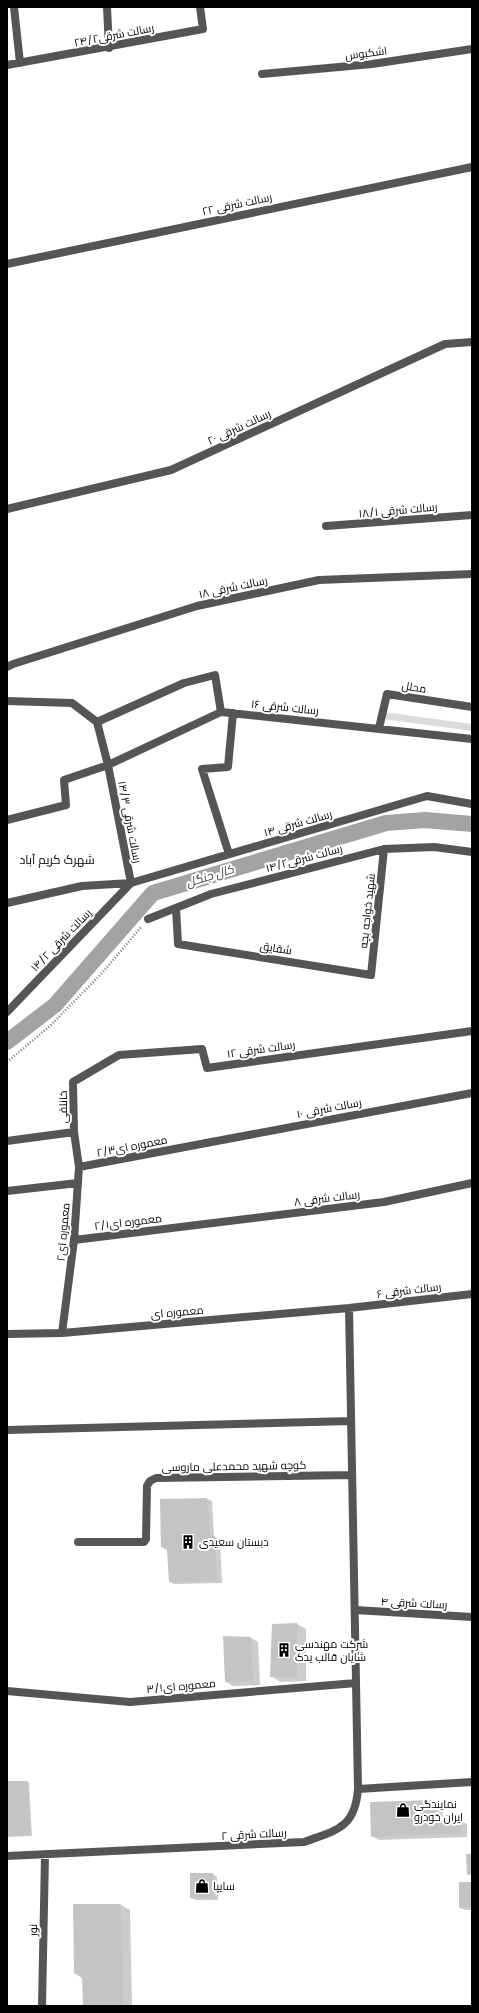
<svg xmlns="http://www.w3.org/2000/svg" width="479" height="2013" font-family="'Fira Sans',Cairo,sans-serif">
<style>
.green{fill:#dcdcdc}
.shadow{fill:#0003}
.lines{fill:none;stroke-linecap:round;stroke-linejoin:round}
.canal{stroke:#a3a3a3;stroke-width:16}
.building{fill:#c4c4c4}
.path{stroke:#777;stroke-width:2.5;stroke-dasharray:1 2;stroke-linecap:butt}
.minor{stroke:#555;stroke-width:8}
.labels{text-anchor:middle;stroke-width:4;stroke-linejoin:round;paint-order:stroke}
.street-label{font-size:11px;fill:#000;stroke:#fff}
.poi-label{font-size:11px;fill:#000;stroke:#fff;text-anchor:start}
.neighbourhood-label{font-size:12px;fill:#000;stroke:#fff}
.water-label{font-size:12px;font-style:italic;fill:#444;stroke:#fff}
</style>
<rect width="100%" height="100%" fill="#fff"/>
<!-- green -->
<path class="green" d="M 384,712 L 472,724 L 472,731 L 383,719 Z"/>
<!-- shadow -->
<path class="shadow" d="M 207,1499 L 212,1501 L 214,1537 L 220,1539 L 222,1583 L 174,1584 L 170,1582 Z
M 297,1624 L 306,1629 L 306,1681 L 280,1682 L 271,1676 L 273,1625 Z
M 224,1637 L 251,1638 L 258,1642 L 260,1685 L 233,1686 L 226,1682 Z
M 7,1782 L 29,1783 L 32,1836 L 7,1837 Z
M 435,1801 L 442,1805 L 443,1820 L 459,1820 L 467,1824 L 467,1837 L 379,1840 L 372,1836 Z
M 212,1874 L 217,1877 L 218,1900 L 196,1900 L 191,1898 Z
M 472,1883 L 472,1910 L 465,1910 L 460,1908 Z
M 74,1905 L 121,1905 L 130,1910 L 132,2006 L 84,2006 L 83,1978 Z"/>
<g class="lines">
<!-- canal -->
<path class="canal" d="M 7,1042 L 55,1005 L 153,893 L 386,823 L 425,820 L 472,824"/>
</g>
<!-- building -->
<path class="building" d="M 207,1498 L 210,1535 L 215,1536 L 217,1581 L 169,1582 L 167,1550 L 161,1547 L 160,1499 Z
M 297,1623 L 297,1677 L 270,1677 L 272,1624 Z
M 223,1636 L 251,1637 L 253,1681 L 225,1682 Z
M 7,1781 L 28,1781 L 30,1835 L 7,1836 Z
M 435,1800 L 436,1820 L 460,1819 L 461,1833 L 371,1837 L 370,1802 Z
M 466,1854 L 472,1854 L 472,1874 L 467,1875 Z
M 190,1873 L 213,1873 L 214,1898 L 190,1898 Z
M 459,1882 L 472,1882 L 472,1907 L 459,1908 Z
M 73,1904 L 121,1904 L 123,2006 L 83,2006 L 82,1978 L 74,1973 Z"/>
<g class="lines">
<!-- path -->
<path class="path" d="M 7,1062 L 50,1026 L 103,972 L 142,926"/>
<!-- minor -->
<path class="minor" d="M 14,7 L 20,63
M 107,7 L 109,48
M 7,65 L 203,29 L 200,7
M 262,74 L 372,64 L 472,49
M 7,264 L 472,167
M 7,509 L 171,470 L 445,344 L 472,342
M 326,526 L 472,515
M 7,667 L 13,664 L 197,606 L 319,580 L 472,574
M 7,701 L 72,703 L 97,722
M 379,728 L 387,694 L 472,707
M 7,820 L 66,805 L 64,780 L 108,765 L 221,712 L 472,739
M 229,854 L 202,769 L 228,767 L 233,713
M 131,883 L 108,765 L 97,722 L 184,683 L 215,675 L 221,712
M 7,903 L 82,886 L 131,883 L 427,796 L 472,804
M 176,908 L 178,944 L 371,975 L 384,849
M 148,919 L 211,894 L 384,849 L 434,847 L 472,852
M 7,1012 L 131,883
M 7,1141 L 74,1132
M 79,1167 L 472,1093
M 7,1191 L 78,1183
M 74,1240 L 384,1202 L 472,1183
M 349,1308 L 358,1789
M 62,1333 L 74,1240 L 79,1167 L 74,1132 L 73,1082 L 119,1055 L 202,1049 L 207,1068 L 472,1031
M 7,1334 L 62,1333 L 349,1308 L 472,1294
M 7,1430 L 351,1421
M 78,1542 L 144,1542 L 146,1539 L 147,1486 L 150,1481 L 156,1478 L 352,1475
M 355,1610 L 472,1617
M 7,1691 L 130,1702 L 356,1683
M 7,1856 L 304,1842 C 337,1830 355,1828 358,1789 L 472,1782
M 42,2006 L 45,1855"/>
</g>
<!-- icons -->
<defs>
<symbol id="building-bare" viewBox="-9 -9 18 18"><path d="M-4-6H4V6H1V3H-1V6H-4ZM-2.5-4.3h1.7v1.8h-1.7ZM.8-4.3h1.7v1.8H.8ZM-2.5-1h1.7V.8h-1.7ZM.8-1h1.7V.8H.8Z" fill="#000" stroke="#fff" stroke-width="2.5" paint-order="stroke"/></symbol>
<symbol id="shop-bare" viewBox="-9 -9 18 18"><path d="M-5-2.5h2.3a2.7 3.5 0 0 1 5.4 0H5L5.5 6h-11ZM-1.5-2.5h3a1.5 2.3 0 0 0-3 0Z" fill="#000" stroke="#fff" stroke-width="2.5" paint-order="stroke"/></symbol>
</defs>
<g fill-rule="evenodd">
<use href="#building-bare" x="178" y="1532" width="20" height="20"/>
<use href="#building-bare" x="274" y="1640" width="20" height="20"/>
<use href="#shop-bare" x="393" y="1800" width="20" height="20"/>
<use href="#shop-bare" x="192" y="1876" width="20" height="20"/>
</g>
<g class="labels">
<!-- street labels -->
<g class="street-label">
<text transform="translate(114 35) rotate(-11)" y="4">رسالت شرقی۲۴/۲</text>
<text transform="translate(366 53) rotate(-7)" y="4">اشکبوس</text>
<text transform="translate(237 204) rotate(-12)" y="4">رسالت شرقی ۲۲</text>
<text transform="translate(239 427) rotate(-25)" y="4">رسالت شرقی ۲۰</text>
<text transform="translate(398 510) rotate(-5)" y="4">رسالت شرقی ۱۸/۱</text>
<text transform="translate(233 587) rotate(-12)" y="4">رسالت شرقی ۱۸</text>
<text transform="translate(414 687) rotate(9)" y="4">محلل</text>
<text transform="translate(285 707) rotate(6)" y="4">رسالت شرقی ۱۶</text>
<text transform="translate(130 822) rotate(79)" y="4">رسالت شرقی ۱۴/۳</text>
<text transform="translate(298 823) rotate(-16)" y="4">رسالت شرقی ۱۴</text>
<text transform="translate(304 858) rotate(-15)" y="4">رسالت شرقی۱۴/۲</text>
<text transform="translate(367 911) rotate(-84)" y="4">شهید خواجه بچه</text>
<text transform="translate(61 940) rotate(-46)" y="4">رسالت شرقی ۱۴/۲</text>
<text transform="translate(276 948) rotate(9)" y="4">شقایق</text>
<text transform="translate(261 1049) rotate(-8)" y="4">رسالت شرقی ۱۲</text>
<text transform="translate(63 1107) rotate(-91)" y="4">خانلقی</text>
<text transform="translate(329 1108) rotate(-11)" y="4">رسالت شرقی ۱۰</text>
<text transform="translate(132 1146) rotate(-11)" y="4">معموره ای۲/۳</text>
<text transform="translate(327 1198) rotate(-7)" y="4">رسالت شرقی ۸</text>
<text transform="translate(128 1222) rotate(-7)" y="4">معموره ای۲/۱</text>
<text transform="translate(63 1232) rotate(-85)" y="4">معموره ای۲</text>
<text transform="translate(409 1290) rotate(-7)" y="4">رسالت شرقی ۶</text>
<text transform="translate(177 1312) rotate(-5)" y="4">معموره ای</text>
<text transform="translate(234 1466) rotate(-1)" y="4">کوچه شهید محمدعلی ماروسی</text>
<text transform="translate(414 1603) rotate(3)" y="4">رسالت شرقی ۴</text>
<text transform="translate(181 1686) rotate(-5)" y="4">معموره ای۳/۱</text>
<text transform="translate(254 1834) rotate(-3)" y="4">رسالت شرقی ۲</text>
<text transform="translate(33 1930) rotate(-89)" y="4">نور</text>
</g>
<!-- poi labels -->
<g class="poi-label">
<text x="199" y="1546">دبستان سعیدی</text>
<text x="295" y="1648">شرکت مهندسی<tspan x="295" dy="13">شایان قالب یدک</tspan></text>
<text x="414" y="1808">نمایندگی<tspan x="414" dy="13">ایران خودرو</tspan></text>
<text x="213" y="1890">سایپا</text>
</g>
<!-- neighbourhood labels -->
<g class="neighbourhood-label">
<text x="57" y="864">شهرک کریم آباد</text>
</g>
<!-- water labels -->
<g class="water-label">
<text transform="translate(210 876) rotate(-17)" y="4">کال جنگل</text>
</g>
</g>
<!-- border -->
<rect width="479" height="2013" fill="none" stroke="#000000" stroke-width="16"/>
</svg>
